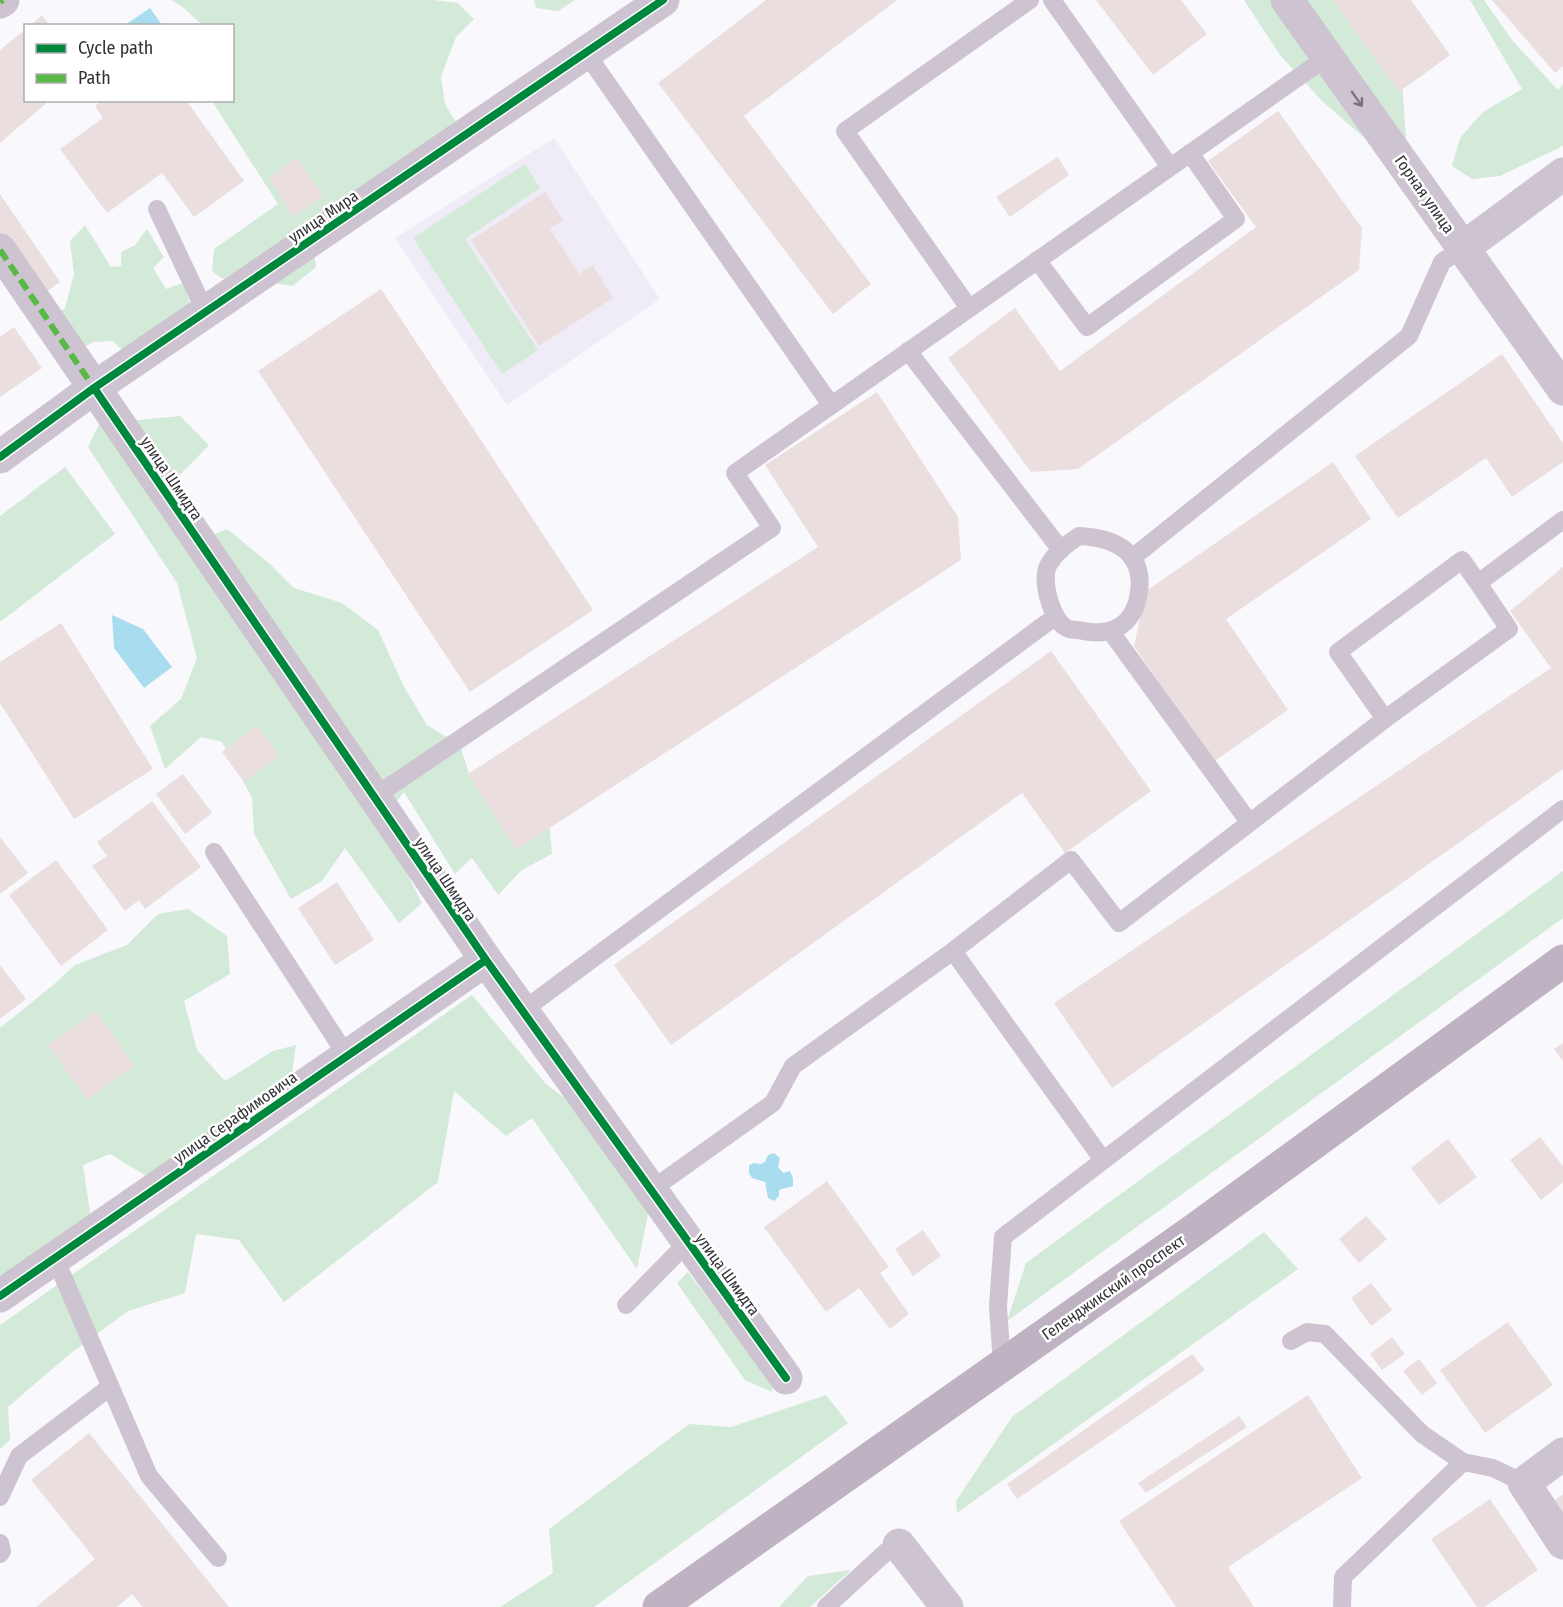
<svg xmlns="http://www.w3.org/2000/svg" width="1563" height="1607" font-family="'Fira Sans Condensed',sans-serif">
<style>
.built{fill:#efecf8}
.green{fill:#d2ead7}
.water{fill:#a8ddf0}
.building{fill:#ebdede}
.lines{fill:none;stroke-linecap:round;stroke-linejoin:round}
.lane{stroke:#cec4d1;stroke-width:18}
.street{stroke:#cec4d1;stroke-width:33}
.primary{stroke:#bfb2c2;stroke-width:33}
.quiet{stroke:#58b947;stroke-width:6;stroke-dasharray:12 6;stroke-linecap:butt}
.cycleway-casing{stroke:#fff;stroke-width:11}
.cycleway{stroke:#00873e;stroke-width:8}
.oneway{stroke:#78737c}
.labels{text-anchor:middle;stroke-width:5;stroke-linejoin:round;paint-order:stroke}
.street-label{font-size:16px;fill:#323136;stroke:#fff}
</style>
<rect width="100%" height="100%" fill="#f9f8fd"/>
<!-- built -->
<path class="built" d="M 554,138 L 660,299 L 507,405 L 395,238 Z"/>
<!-- green -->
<path class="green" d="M 171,0 L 433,0 L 458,3 L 474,19 L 456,37 L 441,77 L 445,104 L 463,134 L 312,239 L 316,267 L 293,286 C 283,285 273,282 263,282 C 243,281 228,286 212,271 L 214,249 L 278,204 L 212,101 L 232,100 L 232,26 L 202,25 L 184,8 Z
M 534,0 L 575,0 L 558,11 L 536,8 Z
M 1244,0 L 1411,0 L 1417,20 L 1402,80 L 1406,140 L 1375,147 L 1324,103 L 1280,55 Z
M 1470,0 L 1484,0 L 1512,40 L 1558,90 L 1563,84 L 1563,146 L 1500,176 L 1472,179 L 1452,166 L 1460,138 L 1483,112 L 1522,89 Z
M 525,164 L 540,188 L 465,239 L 538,350 L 502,374 L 413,238 Z
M 85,225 L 111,267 L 121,266 L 121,252 L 135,245 L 147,229 L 164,257 L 153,268 L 166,289 L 183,283 L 192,308 L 130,358 L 113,341 L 93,342 L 74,353 L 53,318 L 65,308 L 74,274 L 70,241 Z
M 180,416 L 209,445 L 172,483 L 213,535 L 227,529 L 270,564 L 294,588 L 342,603 L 378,630 L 404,687 L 427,725 L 460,745 L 469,774 L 549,820 L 552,854 L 522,870 L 498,895 L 472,858 L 455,874 L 404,792 L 381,822 L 422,903 L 399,923 L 345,848 L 322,881 L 291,899 L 254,834 L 252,798 L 222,742 L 201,737 L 165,769 L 150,726 L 181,699 L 197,658 L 177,583 L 88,447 L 99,424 Z
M 65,467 L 115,534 L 0,622 L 0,516 Z
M 1563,871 L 1563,918 L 1007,1321 L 1026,1263 Z
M 188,909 L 227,936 L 230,974 L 184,1001 L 197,1050 L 225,1081 L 273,1051 L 296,1045 L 292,1073 L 237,1123 L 148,1177 L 110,1154 L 83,1165 L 91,1220 L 0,1285 L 0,1028 L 52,986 L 75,965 L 127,945 L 158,914 Z
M 472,995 L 546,1084 L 581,1110 L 648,1214 L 637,1269 L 532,1118 L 506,1136 L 454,1091 L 438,1182 L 284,1302 L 239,1240 L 196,1234 L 185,1293 L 128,1311 L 71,1353 L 8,1407 L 10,1440 L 0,1449 L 0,1325 Z
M 1264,1232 L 1298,1269 L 957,1513 L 956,1501 L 1012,1417 Z
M 688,1272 L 773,1385 L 772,1392 L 745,1380 L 677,1283 Z
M 826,1395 L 848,1423 L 594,1607 L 500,1607 L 553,1573 L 549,1529 L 689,1424 L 731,1427 Z
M 851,1570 L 810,1607 L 779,1607 L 808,1576 Z"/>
<!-- water -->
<path class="water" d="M 150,8 L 162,25 L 125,25 Z
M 112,615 L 143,629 L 172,667 L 144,688 L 114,648 Z
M 774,1153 L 780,1158 L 778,1167 L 783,1173 L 790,1171 L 793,1178 L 793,1186 L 779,1190 L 779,1196 L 774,1201 L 768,1198 L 765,1182 L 752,1178 L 749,1173 L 749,1165 L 754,1163 L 761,1164 L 765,1162 L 768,1155 Z"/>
<!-- building -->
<path class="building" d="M 766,0 L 897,0 L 744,116 L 871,284 L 833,314 L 658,83 Z
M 1096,0 L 1181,0 L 1207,34 L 1153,75 Z
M 1333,0 L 1411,0 L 1450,55 L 1399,92 Z
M 1492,0 L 1563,0 L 1563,66 L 1555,73 Z
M 42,15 L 50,26 L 30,26 Z
M 26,29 L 26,100 L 50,100 L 0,143 L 0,50 Z
M 102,100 L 186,100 L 244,181 L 194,217 L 162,173 L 107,213 L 60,149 L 103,118 L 95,106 Z
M 1278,111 L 1362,228 L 1359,270 L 1078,469 L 1031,472 L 948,358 L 1015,308 L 1060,371 L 1256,227 L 1208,161 Z
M 1058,157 L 1069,175 L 1010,217 L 996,197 Z
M 297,158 L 323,196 L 293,217 L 269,178 Z
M 545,192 L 563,220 L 550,229 L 579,274 L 593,265 L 613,298 L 539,346 L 471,240 Z
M 0,194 L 60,282 L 37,298 L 0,242 Z
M 381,289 L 593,610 L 470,692 L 258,371 Z
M 14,327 L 42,368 L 0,397 L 0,337 Z
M 1502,354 L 1563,443 L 1563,462 L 1512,497 L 1486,458 L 1398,518 L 1355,456 Z
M 877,392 L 958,517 L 961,560 L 516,850 L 468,774 L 818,547 L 765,465 Z
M 1333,462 L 1371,519 L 1226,619 L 1288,710 L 1213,762 L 1134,646 L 1146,591 Z
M 1563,567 L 1563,769 L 1112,1088 L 1054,1003 L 1551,668 L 1510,611 Z
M 61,623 L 153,769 L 74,819 L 0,703 L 0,662 Z
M 1051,651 L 1151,791 L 1065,853 L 1022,793 L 671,1045 L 614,965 Z
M 257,725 L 279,756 L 244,782 L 222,752 Z
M 183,774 L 212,813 L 185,834 L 156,794 Z
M 152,801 L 201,867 L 145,909 L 139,900 L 125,911 L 92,866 L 107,856 L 97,842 Z
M 0,837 L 28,873 L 0,894 Z
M 56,860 L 108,930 L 61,966 L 9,895 Z
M 337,882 L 374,940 L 335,965 L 298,908 Z
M 0,965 L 26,999 L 0,1019 Z
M 96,1011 L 134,1066 L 87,1100 L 48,1045 Z
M 1563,1043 L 1563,1061 L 1554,1049 Z
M 1540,1137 L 1563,1166 L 1563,1182 L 1541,1200 L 1510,1160 Z
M 1448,1139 L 1477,1177 L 1439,1205 L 1411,1168 Z
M 827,1181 L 889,1267 L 880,1273 L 909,1314 L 890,1329 L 859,1288 L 826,1312 L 764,1227 Z
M 1366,1216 L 1387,1239 L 1359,1263 L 1339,1239 Z
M 923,1230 L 941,1256 L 913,1276 L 895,1249 Z
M 1371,1283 L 1392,1310 L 1371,1326 L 1351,1298 Z
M 1508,1322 L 1553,1385 L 1485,1433 L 1440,1370 Z
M 1392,1337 L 1405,1354 L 1382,1370 L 1370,1354 Z
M 1192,1354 L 1205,1370 L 1017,1499 L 1007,1484 Z
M 1419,1359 L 1437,1383 L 1422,1395 L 1403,1371 Z
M 1308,1395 L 1362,1478 L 1228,1567 L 1254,1607 L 1176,1607 L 1119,1521 Z
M 1239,1416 L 1247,1427 L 1146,1493 L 1138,1483 Z
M 89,1433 L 156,1516 L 229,1607 L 143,1607 L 132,1594 L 117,1607 L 36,1607 L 95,1559 L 31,1480 Z
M 1563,1494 L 1563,1518 L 1552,1502 Z
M 1490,1499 L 1538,1570 L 1484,1607 L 1477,1607 L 1431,1539 Z"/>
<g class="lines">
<!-- lane -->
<path class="lane" d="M 1052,0 L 1170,167
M 586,53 L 831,405
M 157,209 L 198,296 L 208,311
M 1037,260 L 1087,327 L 1236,219 L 1190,153
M 969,308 L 845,131 L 1030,0
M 908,351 L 1061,550
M 1079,536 C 1118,538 1147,554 1138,598 C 1131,629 1107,637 1078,630 C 1075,630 1068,629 1065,627 C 1051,618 1040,578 1049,564 C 1056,552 1068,543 1079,536 Z
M 1132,558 L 1409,336 L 1442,262 L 1463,248
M 1111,632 L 1249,822
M 1385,719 L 1509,629 L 1478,583
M 374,797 L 772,528 L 735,473 L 1327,57
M 214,852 L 347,1056
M 953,951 L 1103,1160
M 522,1011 L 1056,616
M 651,1190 L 773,1103 L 793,1066 L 953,951 L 1071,860 L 1119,923 L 1385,719 L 1338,652 L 1462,560 L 1478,583 L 1563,520
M 55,1258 L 149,1476 L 218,1558
M 626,1305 L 688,1242
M 1291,1341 L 1307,1332 L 1325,1334 L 1422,1434 L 1463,1462 L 1493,1468 L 1524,1483
M 1002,1365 L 998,1306 L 1003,1237 L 1563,809
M 0,1497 L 19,1456 L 110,1387
M 0,1543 L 2,1551 L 0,1554
M 826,1607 L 886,1552 L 899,1545
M 1342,1607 L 1343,1577 L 1463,1462"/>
<!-- street -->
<path class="street" d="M 1287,0 L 1563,389
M 0,2 L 3,0
M 1463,248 L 1563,174
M 0,250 L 486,960 L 786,1378
M 0,457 L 94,388 L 663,0
M 0,1296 L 486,960
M 1563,1454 L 1524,1483 L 1563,1543
M 899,1545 L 947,1607"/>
<!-- primary -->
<path class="primary" d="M 659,1607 L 1197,1228 L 1563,961"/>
<!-- quiet -->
<path class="quiet" d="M 0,2 L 3,0
M 0,250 L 94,388"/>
<defs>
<path id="cycleway" d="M 94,388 L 486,960 L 786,1378
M 0,457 L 94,388 L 663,0
M 0,1296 L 486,960"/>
</defs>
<!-- cycleway casing -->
<use href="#cycleway" class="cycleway-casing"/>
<!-- cycleway -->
<use href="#cycleway" class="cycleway"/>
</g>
<!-- one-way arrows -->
<defs><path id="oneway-shaft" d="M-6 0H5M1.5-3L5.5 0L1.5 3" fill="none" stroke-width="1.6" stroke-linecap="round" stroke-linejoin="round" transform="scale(1.5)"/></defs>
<use class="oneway" href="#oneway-shaft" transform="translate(1357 99) rotate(55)"/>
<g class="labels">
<!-- street labels -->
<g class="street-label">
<text transform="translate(1425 194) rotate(55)" y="6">Горная улица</text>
<text transform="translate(323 216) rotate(-34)" y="6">улица Мира</text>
<text transform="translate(172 478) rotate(56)" y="6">улица Шмидта</text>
<text transform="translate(446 879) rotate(56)" y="6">улица Шмидта</text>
<text transform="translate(235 1117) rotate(-35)" y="6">улица Серафимовича</text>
<text transform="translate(728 1274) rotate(54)" y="6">улица Шмидта</text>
<text transform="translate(1113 1287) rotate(-35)" y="6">Геленджикский проспект</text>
</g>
</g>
<!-- legend -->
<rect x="24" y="24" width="210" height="78" fill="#ffffff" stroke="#adadaf" stroke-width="1.5"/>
<rect x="36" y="44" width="30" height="9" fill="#00873e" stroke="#adadaf" stroke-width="1.5"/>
<text x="78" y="54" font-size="18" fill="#323136">Cycle path</text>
<rect x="36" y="74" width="30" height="9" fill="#58b947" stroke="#adadaf" stroke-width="1.5"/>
<text x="78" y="84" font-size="18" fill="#323136">Path</text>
</svg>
